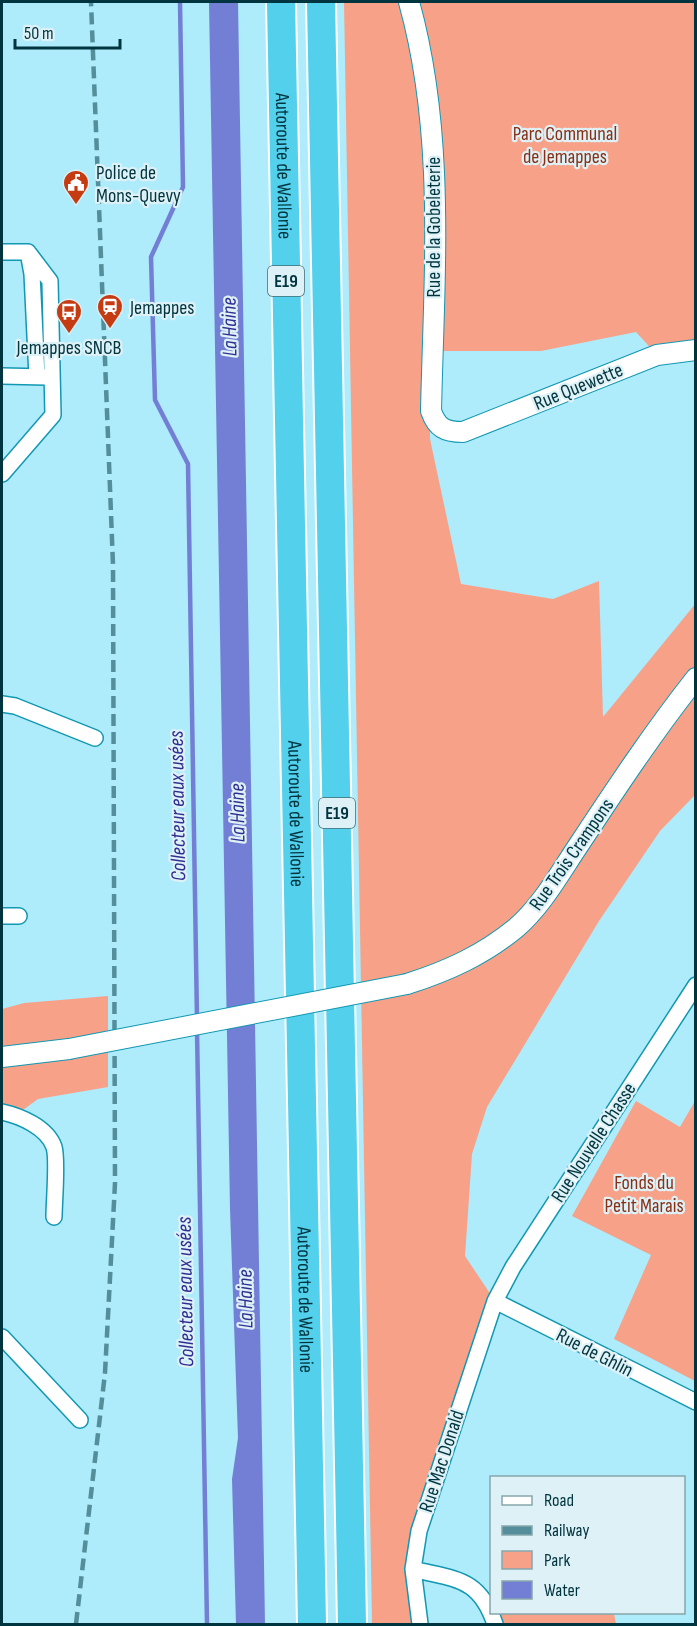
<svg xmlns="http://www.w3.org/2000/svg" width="697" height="1626" font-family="'Sofia Sans Condensed',sans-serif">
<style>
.green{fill:#f7a189}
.water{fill:#737fd4}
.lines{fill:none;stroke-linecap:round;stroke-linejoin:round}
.stream{stroke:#737fd4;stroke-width:4.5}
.minor-casing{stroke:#1298b2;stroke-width:18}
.tertiary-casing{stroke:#1298b2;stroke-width:22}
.motorway-casing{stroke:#fff;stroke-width:32}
.minor{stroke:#fff;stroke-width:15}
.tertiary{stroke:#fff;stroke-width:20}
.motorway{stroke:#53d0ec;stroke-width:28}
.rail{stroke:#558e9b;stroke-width:4.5;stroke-dasharray:12 6;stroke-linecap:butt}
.tertiary-bridge-casing{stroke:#1298b2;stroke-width:22;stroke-linecap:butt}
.tertiary-bridge{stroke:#fff;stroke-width:20}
.labels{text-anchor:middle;stroke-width:4.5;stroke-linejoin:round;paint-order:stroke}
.shield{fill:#def1f6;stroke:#436d76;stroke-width:1.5}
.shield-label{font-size:18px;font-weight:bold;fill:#00353f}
.park-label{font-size:20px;fill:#882f16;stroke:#def1f6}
.street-label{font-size:20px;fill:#00353f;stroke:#def1f6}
.poi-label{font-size:20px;fill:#00353f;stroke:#def1f6;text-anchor:start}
.water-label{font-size:21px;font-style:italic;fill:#2f2e92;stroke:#def1f6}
</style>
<rect width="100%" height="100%" fill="#aeebfb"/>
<!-- green -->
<path class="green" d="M 344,2 L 409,2 L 429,96 L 430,439 L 461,584 L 553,599 L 599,581 L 603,717 L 696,603 L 695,795 L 660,831 L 599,921 L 487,1107 L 472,1154 L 465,1256 L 495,1301 L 419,1531 L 420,1624 L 372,1624 Z
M 412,2 L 695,2 L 695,350 L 657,355 L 636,332 L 541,351 L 433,351 L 439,209 Z
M 108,996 L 108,1087 L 38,1099 L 16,1115 L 2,1112 L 2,1009 L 24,1003 Z
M 636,1101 L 680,1127 L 695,1101 L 695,1381 L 614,1339 L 651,1255 L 572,1216 Z
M 498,1613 L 614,1613 L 616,1624 L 502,1624 Z"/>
<!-- water -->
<path class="water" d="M 209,2 L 238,2 L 265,1624 L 236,1624 L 232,1479 L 238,1438 L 230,1209 Z"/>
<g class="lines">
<!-- stream -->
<path class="stream" d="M 180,2 L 183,187 L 151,257 L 155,400 L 188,464 L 197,1019
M 197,1030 L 207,1624"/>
<defs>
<path id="minor" d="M 2,252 L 28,252 L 50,281 L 53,415 L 2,474
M 28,252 L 32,274 L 37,377
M 2,376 L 46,377
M 2,704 L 15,706 L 95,738
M 2,916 L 19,916
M 2,1112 C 20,1116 47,1127 54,1147 C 58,1159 54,1202 54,1217
M 495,1301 L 696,1402
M 2,1337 L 80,1420
M 413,1569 C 456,1580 479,1577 495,1624
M 420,1624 L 413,1569 L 419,1531 L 495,1301 L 513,1267 L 696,985"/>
<path id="tertiary" d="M 409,2 C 446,135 434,275 431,411 C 437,428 445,432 463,432 L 657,355 L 696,350
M 407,984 C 448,971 483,955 516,928 C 542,906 561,871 580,843 C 617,787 654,731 696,678
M 2,1057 L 69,1049"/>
<g id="motorway">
<path id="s1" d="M 281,2 L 312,1624"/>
<path d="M 321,2 L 352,1624"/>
</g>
</defs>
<!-- minor casing -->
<use href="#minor" class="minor-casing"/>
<!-- tertiary casing -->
<use href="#tertiary" class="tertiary-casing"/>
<!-- motorway casing -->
<use href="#motorway" class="motorway-casing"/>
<!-- minor -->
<use href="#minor" class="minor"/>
<!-- tertiary -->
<use href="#tertiary" class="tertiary"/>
<!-- motorway -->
<use href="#motorway" class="motorway"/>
<!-- rail -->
<path class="rail" d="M 76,1624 L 105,1373 L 115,1183 L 113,565 L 91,2"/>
<defs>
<path id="tertiary-bridge" d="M 69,1049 L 407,984"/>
</defs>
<!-- tertiary-bridge casing -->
<use href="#tertiary-bridge" class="tertiary-bridge-casing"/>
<!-- tertiary-bridge -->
<use href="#tertiary-bridge" class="tertiary-bridge"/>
</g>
<!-- icons -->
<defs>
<symbol id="civic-pin" viewBox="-11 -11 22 30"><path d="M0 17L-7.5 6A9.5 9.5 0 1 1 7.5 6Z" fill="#c53c12" stroke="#def1f6"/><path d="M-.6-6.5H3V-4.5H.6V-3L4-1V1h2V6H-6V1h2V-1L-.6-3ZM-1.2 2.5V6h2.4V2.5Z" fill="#fff"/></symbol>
<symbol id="station-pin" viewBox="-11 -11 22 30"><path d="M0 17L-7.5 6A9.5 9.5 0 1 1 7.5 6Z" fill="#c53c12" stroke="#def1f6"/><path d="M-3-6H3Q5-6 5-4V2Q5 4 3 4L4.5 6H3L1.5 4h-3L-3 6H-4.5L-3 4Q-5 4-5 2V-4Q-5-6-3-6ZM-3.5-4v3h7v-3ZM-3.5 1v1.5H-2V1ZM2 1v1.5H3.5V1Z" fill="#fff"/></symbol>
<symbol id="bus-pin" viewBox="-11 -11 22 30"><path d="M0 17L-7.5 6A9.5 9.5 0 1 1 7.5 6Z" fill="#c53c12" stroke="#def1f6"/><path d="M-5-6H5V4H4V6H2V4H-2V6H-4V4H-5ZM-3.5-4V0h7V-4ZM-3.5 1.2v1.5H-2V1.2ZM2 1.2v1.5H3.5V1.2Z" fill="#fff"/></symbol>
</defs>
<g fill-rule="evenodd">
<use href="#civic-pin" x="61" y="168" width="30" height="40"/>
<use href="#station-pin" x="95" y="292" width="30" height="40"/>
<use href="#bus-pin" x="54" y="297" width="30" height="40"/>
</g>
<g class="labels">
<!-- shield labels -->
<g class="shield">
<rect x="268" y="266" width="36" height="30" rx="4.5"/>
<rect x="319" y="798" width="36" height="30" rx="4.5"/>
</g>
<g class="shield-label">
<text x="286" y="287">E19</text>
<text x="337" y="819">E19</text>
</g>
<!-- park labels -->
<g class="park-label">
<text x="565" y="140">Parc Communal<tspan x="565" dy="23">de Jemappes</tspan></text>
<text x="644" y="1189">Fonds du<tspan x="644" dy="23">Petit Marais</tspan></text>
</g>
<!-- street labels -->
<g class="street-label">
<text dy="7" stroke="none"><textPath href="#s1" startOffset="164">Autoroute de Wallonie</textPath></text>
<text transform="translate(433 227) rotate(-90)" y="7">Rue de la Gobeleterie</text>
<text transform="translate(578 386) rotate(-22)" y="7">Rue Quewette</text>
<text dy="7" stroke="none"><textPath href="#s1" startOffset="812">Autoroute de Wallonie</textPath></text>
<text transform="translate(571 854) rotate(-55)" y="7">Rue Trois Crampons</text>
<text transform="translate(593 1142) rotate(-57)" y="7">Rue Nouvelle Chasse</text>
<text dy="7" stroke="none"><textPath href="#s1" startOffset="1298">Autoroute de Wallonie</textPath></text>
<text transform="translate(595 1352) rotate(27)" y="7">Rue de Ghlin</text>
<text transform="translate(441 1461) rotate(-72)" y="7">Rue Mac Donald</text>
</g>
<!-- poi labels -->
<g class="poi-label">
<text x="96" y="179">Police de<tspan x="96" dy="23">Mons-Quevy</tspan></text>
<text x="130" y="314">Jemappes</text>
<text x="69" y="354" text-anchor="middle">Jemappes SNCB</text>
</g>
<!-- water labels -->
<g class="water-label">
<text transform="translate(229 327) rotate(-91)" y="7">La Haine</text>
<text transform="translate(177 806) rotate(-91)" y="7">Collecteur eaux usées</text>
<text transform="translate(237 813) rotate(-91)" y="7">La Haine</text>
<text transform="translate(185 1292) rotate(-91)" y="7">Collecteur eaux usées</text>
<text transform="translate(245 1299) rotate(-91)" y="7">La Haine</text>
</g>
</g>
<!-- border -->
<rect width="697" height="1626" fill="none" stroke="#00353f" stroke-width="6"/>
<!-- legend -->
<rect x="490" y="1476" width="195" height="138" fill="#def1f6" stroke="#85a6ad" stroke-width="1.5"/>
<rect x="502" y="1496" width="30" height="9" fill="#ffffff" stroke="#85a6ad" stroke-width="1.5"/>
<text x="544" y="1506" font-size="18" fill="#00353f">Road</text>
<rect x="502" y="1526" width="30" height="9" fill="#558e9b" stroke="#85a6ad" stroke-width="1.5"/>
<text x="544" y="1536" font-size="18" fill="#00353f">Railway</text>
<rect x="502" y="1551" width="30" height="18" fill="#f7a189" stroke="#85a6ad" stroke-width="1.5"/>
<text x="544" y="1566" font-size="18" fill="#00353f">Park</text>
<rect x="502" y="1581" width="30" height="18" fill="#737fd4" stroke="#85a6ad" stroke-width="1.5"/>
<text x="544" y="1596" font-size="18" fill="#00353f">Water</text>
<!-- scale -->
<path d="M15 39v9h105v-9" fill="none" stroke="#00353f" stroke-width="3"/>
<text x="24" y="39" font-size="18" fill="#00353f" stroke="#def1f6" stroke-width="4.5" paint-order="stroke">50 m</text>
</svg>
